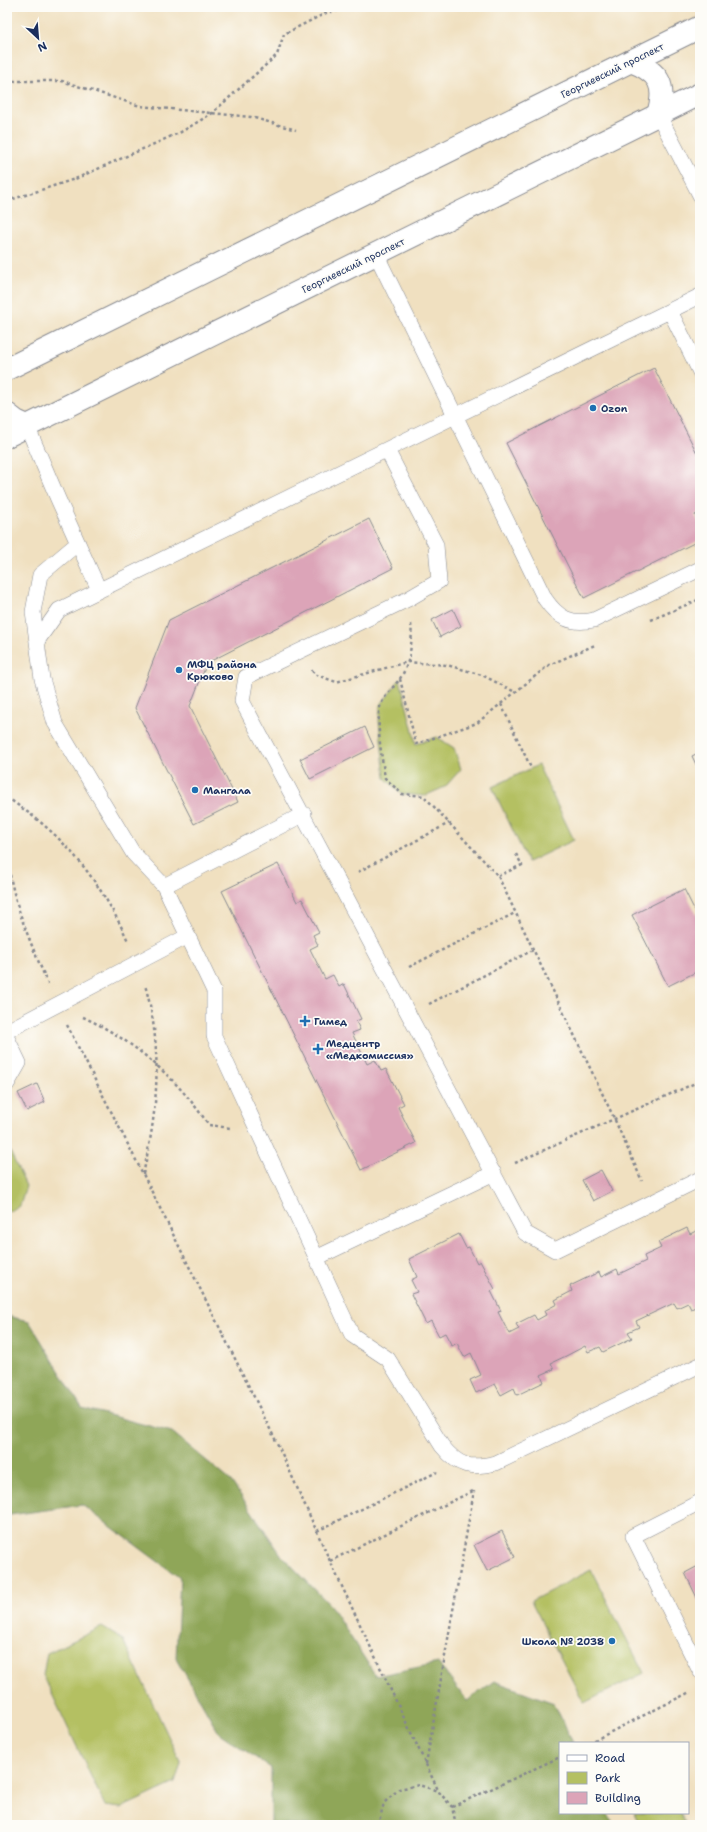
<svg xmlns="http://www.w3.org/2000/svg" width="707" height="1832" font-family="'Shantell Sans',sans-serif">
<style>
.green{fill:#b4c062;stroke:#687860}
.forest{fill:#8fa658;stroke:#556a5b}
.building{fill:#dca4b8}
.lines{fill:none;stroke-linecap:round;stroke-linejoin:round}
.lane-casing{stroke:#86888f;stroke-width:16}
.street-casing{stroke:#86888f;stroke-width:24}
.primary-casing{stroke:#86888f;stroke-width:24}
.path{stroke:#86888f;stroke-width:2.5;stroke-dasharray:3 3;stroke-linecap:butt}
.lane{stroke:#fff;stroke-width:15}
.street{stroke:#fff;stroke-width:22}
.primary{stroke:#fff;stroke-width:22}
.poi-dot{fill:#1f6fb2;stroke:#fdfcf7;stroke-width:1.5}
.labels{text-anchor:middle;stroke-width:3.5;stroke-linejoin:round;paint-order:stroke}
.street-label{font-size:10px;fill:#1b2f5e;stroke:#fdfcf7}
.poi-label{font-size:10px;font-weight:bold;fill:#1b2f5e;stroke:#fdfcf7;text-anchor:start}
</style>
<rect width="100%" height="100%" fill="#fdfcf7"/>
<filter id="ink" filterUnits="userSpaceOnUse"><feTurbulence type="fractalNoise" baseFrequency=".025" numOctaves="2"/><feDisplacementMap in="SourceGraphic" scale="8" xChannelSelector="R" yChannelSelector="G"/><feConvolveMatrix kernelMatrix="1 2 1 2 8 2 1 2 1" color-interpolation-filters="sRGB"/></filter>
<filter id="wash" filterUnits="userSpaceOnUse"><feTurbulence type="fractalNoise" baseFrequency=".012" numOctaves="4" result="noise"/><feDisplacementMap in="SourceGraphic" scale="16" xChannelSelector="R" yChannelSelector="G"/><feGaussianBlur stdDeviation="0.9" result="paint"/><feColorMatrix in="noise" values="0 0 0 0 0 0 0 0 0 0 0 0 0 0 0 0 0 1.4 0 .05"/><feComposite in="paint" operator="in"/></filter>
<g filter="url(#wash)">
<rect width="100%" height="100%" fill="#f0e0c0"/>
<!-- green -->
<path class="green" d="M 400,679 L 416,744 L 437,737 L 454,748 L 461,769 L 445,787 L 424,796 L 402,794 L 385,778 L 379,721 L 380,706 Z
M 538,765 L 574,840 L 528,862 L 492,787 Z
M 7,1145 L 26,1186 L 20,1206 L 7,1212 Z
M 591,1570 L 644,1673 L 584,1703 L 531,1601 Z
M 102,1627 L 123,1640 L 181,1763 L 175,1783 L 121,1808 L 105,1806 L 43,1675 L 47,1653 Z
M 634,1813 L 680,1813 L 686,1825 L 640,1825 Z"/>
<!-- forest -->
<path class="forest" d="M 7,1316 L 29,1321 L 82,1408 L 172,1432 L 231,1481 L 282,1556 L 330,1605 L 376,1676 L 438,1663 L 467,1701 L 494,1681 L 554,1703 L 573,1743 L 560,1743 L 560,1813 L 608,1813 L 614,1825 L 271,1825 L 271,1768 L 219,1733 L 176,1658 L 180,1578 L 82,1505 L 10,1515 L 7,1514 Z"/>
<g id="blocks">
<!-- building -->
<path class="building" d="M 654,368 L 700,459 L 700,512 L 695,515 L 700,525 L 700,540 L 584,598 L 506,443 Z
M 369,519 L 393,568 L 207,663 L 190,706 L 238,802 L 194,824 L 135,708 L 169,620 Z
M 453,609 L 461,626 L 440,637 L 432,620 Z
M 365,727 L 374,747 L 310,779 L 300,759 Z
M 700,752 L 700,773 L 692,756 Z
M 278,864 L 297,902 L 302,899 L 319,932 L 313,935 L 318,945 L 310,949 L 325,979 L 333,975 L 339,987 L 344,984 L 361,1019 L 356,1021 L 360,1030 L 352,1033 L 367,1064 L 375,1060 L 381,1071 L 386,1069 L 404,1104 L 398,1107 L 416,1143 L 361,1170 L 222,891 Z
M 684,889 L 700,921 L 700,970 L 668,986 L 632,915 Z
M 37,1084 L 45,1102 L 27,1111 L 18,1093 Z
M 601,1170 L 612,1191 L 593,1201 L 582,1180 Z
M 687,1228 L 690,1234 L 700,1229 L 700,1305 L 691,1309 L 688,1303 L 677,1308 L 674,1303 L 636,1321 L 639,1327 L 628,1332 L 632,1338 L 603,1352 L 600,1347 L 588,1352 L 585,1346 L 566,1356 L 551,1363 L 554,1369 L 541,1375 L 544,1382 L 517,1395 L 514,1388 L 501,1395 L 495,1384 L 476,1393 L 470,1380 L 481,1375 L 471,1353 L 464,1357 L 457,1343 L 452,1346 L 445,1333 L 439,1336 L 431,1321 L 426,1324 L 411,1294 L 417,1292 L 411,1280 L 417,1277 L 409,1259 L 459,1234 L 466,1248 L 469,1247 L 477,1263 L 480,1261 L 495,1289 L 491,1291 L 501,1311 L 498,1312 L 509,1334 L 519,1329 L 516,1324 L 534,1315 L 537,1320 L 546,1315 L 544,1311 L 557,1304 L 555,1300 L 572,1291 L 570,1286 L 599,1272 L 601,1277 L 617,1269 L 619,1274 L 646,1261 L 644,1256 L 661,1248 L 658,1242 Z
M 502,1531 L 515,1557 L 487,1571 L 474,1545 Z
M 700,1565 L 700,1604 L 685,1573 Z"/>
</g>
</g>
<g filter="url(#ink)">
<use href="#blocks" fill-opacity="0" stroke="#86888f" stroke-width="1"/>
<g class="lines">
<defs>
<path id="lane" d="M 658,114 L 700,195
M 376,254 L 545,599 C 558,618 571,625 594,620 L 700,569
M 670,311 L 700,372
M 27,426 L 58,499 L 99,590
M 387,450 L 436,545 L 439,581 L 408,599 L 246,677 L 242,701 L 525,1233 L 555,1250 L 700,1179
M 78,543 L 40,575 L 33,612 L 42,679 L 55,723 L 133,853 L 164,886 L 214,991 L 214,1036 L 352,1335 L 388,1359 L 442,1446 C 459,1467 470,1469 496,1463 L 700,1365
M 37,641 L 59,610 L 700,296
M 164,886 L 304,814
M 7,1031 L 188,936
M 7,1038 L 19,1063 L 7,1084
M 316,1258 L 494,1173
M 700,1502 L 633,1536 L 700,1671"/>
<path id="street" d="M 631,61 C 659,72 667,85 658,114
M 7,414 L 16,421 L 27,426"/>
<path id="primary" d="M 7,369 L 700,27
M 7,436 L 700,94"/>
</defs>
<!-- lane casing -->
<use href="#lane" class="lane-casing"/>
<!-- street casing -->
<use href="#street" class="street-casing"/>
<!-- primary casing -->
<use href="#primary" class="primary-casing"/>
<!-- path -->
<path class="path" d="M 7,81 L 62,81 L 140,106 L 251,117 L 296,130
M 7,201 L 75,179 L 181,132 L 211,114 L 277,55 L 284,34 L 326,13 L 358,7
M 651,620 L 700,599
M 411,624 C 413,641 410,665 399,680 C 393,688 383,697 380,707 C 376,725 382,759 385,778 L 402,794 L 424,796 L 498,876 L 614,1118 L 642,1181
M 312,670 L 314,674 L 336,682 L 407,662 L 447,665 L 482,675 L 515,692
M 400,679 L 416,744 L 477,723 L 549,665 L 595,645
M 501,704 L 531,768
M 7,797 C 20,807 34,816 46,827 C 82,858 109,899 128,941
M 7,851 C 10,898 30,941 48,984
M 358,872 L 449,823
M 498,876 L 522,865 L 516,854
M 409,967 L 515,913
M 429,1004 L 533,950
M 83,1017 C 121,1034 157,1062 184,1093 C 193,1103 201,1114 209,1125 L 230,1128
M 67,1025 L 143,1174 L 278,1445 L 330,1561 L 439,1792 L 452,1807 L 456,1825
M 515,1163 L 700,1081
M 143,1174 C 158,1111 163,1048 145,985
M 317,1531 L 437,1472
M 330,1561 L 475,1490
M 7,1709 L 10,1708
M 589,1743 L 690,1692
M 426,1764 L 474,1491
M 452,1807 L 560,1757
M 378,1825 L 384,1803 L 399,1789 L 419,1785 L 438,1791"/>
<!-- lane -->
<use href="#lane" class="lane"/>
<!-- street -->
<use href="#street" class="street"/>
<!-- primary -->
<use href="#primary" class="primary"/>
</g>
</g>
<!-- markers -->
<g class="poi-dot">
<circle cx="593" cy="408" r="4"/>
<circle cx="179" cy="670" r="4"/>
<circle cx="195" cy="790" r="4"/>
<path d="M303 1015h4v4h4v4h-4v4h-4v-4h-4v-4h4z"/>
<path d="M316 1043h4v4h4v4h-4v4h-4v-4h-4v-4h4z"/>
<circle cx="612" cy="1641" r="4"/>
</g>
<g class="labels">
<!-- street labels -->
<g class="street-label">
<text transform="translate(612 70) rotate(-26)" y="4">Георгиевский проспект</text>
<text transform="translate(353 265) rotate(-26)" y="4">Георгиевский проспект</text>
</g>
<!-- poi labels -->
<g class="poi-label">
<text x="601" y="412">Ozon</text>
<text x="187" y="668">МФЦ района<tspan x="187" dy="12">Крюково</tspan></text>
<text x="203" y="794">Мангала</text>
<text x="314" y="1025">Гимед</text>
<text x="326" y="1047">Медцентр<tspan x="326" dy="12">«Медкомиссия»</tspan></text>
<text x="604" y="1645" text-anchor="end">Школа № 2038</text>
</g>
</g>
<!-- margin -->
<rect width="707" height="1832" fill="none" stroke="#fdfcf7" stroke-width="24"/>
<!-- legend -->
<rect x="559" y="1742" width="130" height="72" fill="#fdfcf7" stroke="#a3aaba"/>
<rect x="567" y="1755" width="20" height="6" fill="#ffffff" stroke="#a3aaba"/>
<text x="595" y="1762" font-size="12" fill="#1b2f5e">Road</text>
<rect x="567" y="1772" width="20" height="12" fill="#b4c062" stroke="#a3aaba"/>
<text x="595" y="1782" font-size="12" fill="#1b2f5e">Park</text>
<rect x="567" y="1792" width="20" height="12" fill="#dca4b8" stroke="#a3aaba"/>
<text x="595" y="1802" font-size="12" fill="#1b2f5e">Building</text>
<!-- north arrow -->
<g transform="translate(38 38) rotate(154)" stroke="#fdfcf7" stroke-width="3" paint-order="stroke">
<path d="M0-3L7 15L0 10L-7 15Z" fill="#1b2f5e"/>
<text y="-6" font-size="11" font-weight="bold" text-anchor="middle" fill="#1b2f5e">N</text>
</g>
</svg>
